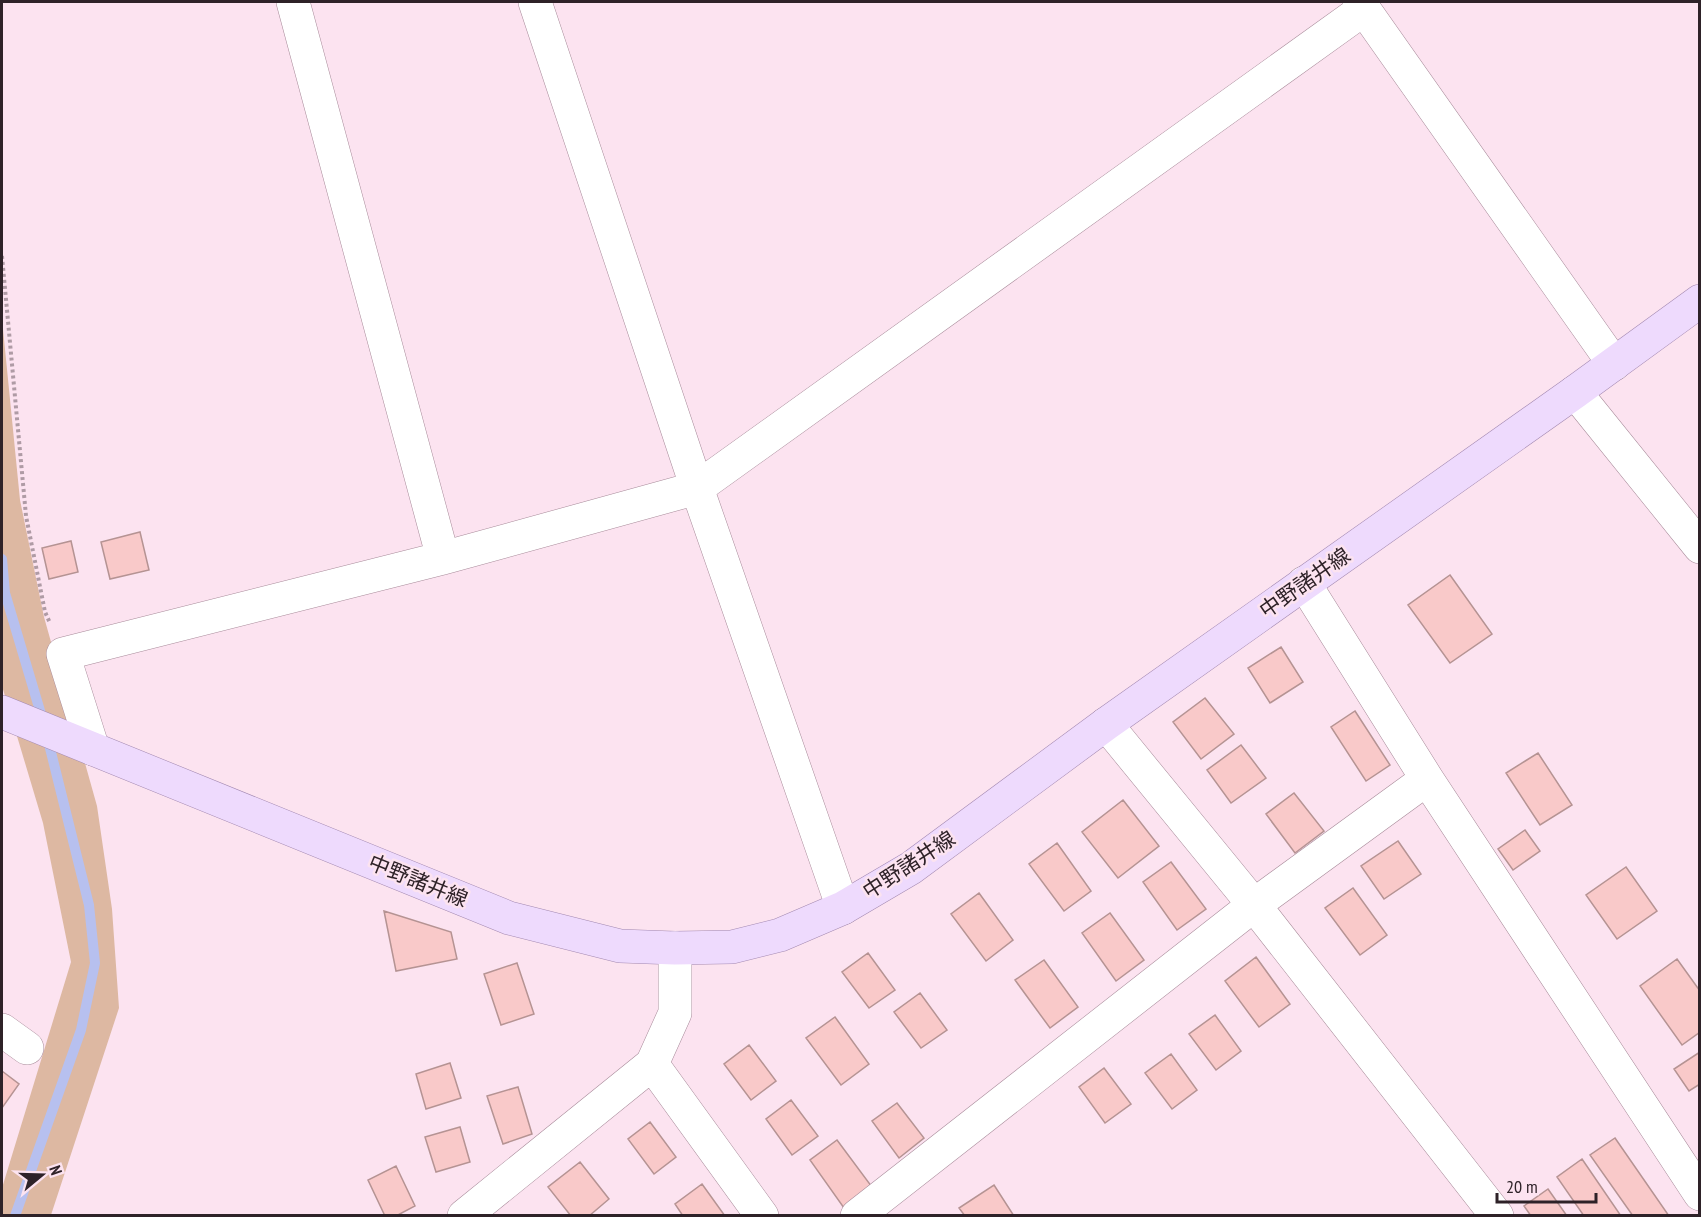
<svg xmlns="http://www.w3.org/2000/svg" width="1701" height="1217" font-family="'PT Sans Narrow','Noto Sans JP',sans-serif">
<style>
.green{fill:#ddb8a2}
.lines{fill:none;stroke-linecap:round;stroke-linejoin:round}
.stream{stroke:#b7c0ef;stroke-width:10}
.building{fill:#f9c9c9;stroke:#b59393;stroke-width:1.5}
.minor-casing{stroke:#a88b9a;stroke-width:34}
.major-casing{stroke:#a389b1;stroke-width:34}
.path{stroke:#af9ba5;stroke-width:4;stroke-dasharray:3 3;stroke-linecap:butt}
.minor{stroke:#fff;stroke-width:33}
.major{stroke:#eedafd;stroke-width:33}
.labels{text-anchor:middle;stroke-width:5;stroke-linejoin:round;paint-order:stroke}
.street-label{font-size:21px;fill:#2e2228;stroke:#fce3f0}
</style>
<rect width="100%" height="100%" fill="#fce3f0"/>
<!-- green -->
<path class="green" d="M 2,319 L 20,500 L 44,617 L 97,806 L 112,909 L 119,1008 L 51,1215 L 2,1215 L 2,1188 L 71,962 L 43,823 L 2,686 Z"/>
<g class="lines">
<!-- stream -->
<path class="stream" d="M 2,559 L 5,593 L 43,721
M 15,1216 L 81,1030 L 95,963 L 89,905 L 47,736"/>
</g>
<!-- building -->
<path class="building" d="M 140,532 L 149,570 L 110,579 L 101,542 Z
M 71,541 L 78,572 L 49,579 L 42,548 Z
M 1450,575 L 1492,634 L 1450,663 L 1408,605 Z
M 1281,647 L 1303,682 L 1270,703 L 1248,668 Z
M 1205,698 L 1234,734 L 1201,759 L 1173,722 Z
M 1355,711 L 1390,765 L 1366,781 L 1331,727 Z
M 1241,745 L 1266,778 L 1231,803 L 1207,770 Z
M 1538,753 L 1572,805 L 1540,825 L 1506,773 Z
M 1294,793 L 1324,831 L 1295,853 L 1266,814 Z
M 1123,800 L 1159,846 L 1118,878 L 1082,832 Z
M 1525,830 L 1540,851 L 1513,870 L 1498,849 Z
M 1398,841 L 1421,874 L 1384,899 L 1361,866 Z
M 1057,843 L 1091,891 L 1064,911 L 1029,864 Z
M 1171,862 L 1206,909 L 1177,930 L 1143,882 Z
M 1626,867 L 1657,911 L 1617,939 L 1586,895 Z
M 1353,888 L 1387,935 L 1360,955 L 1325,908 Z
M 979,893 L 1013,940 L 986,961 L 951,914 Z
M 384,911 L 451,932 L 457,959 L 396,971 Z
M 1110,913 L 1144,960 L 1116,981 L 1082,933 Z
M 868,953 L 895,990 L 869,1008 L 842,972 Z
M 1256,957 L 1290,1004 L 1259,1027 L 1225,981 Z
M 1677,959 L 1700,991 L 1700,1032 L 1682,1045 L 1640,986 Z
M 1044,960 L 1078,1007 L 1050,1028 L 1015,980 Z
M 517,963 L 534,1014 L 501,1025 L 484,974 Z
M 920,993 L 947,1030 L 921,1048 L 894,1012 Z
M 1215,1015 L 1241,1051 L 1216,1070 L 1189,1034 Z
M 835,1017 L 869,1064 L 841,1085 L 806,1038 Z
M 749,1045 L 776,1081 L 751,1100 L 724,1064 Z
M 1700,1052 L 1700,1084 L 1689,1091 L 1674,1069 Z
M 1171,1054 L 1197,1090 L 1172,1109 L 1145,1073 Z
M 450,1063 L 461,1098 L 426,1109 L 416,1074 Z
M 1104,1068 L 1131,1104 L 1105,1123 L 1079,1087 Z
M 2,1071 L 19,1084 L 2,1108 Z
M 518,1087 L 532,1134 L 503,1144 L 487,1096 Z
M 791,1100 L 818,1136 L 792,1155 L 766,1119 Z
M 897,1103 L 924,1138 L 899,1158 L 872,1121 Z
M 650,1122 L 676,1157 L 654,1174 L 628,1139 Z
M 460,1127 L 470,1162 L 436,1172 L 425,1137 Z
M 1615,1138 L 1669,1216 L 1633,1216 L 1590,1155 Z
M 837,1140 L 872,1187 L 844,1208 L 810,1160 Z
M 1582,1159 L 1621,1216 L 1584,1216 L 1557,1177 Z
M 580,1162 L 609,1199 L 589,1216 L 571,1216 L 548,1187 Z
M 396,1166 L 415,1206 L 396,1216 L 385,1216 L 368,1180 Z
M 702,1184 L 725,1216 L 683,1216 L 675,1204 Z
M 994,1185 L 1014,1216 L 965,1216 L 959,1208 Z
M 1548,1189 L 1567,1216 L 1531,1216 L 1524,1206 Z"/>
<g class="lines">
<defs>
<path id="minor" d="M 293,2 L 443,558
M 535,2 L 697,488 L 843,908
M 1359,2 L 1614,364
M 1575,392 L 1700,547
M 1304,583 L 1427,779 L 1700,1194
M 1106,724 L 1254,905 L 1497,1216
M 93,749 L 63,654 L 443,558 L 697,488 L 1364,9
M 2,1030 L 27,1048
M 652,1064 L 762,1216
M 464,1216 L 652,1064 L 675,1013 L 675,948
M 857,1216 L 1254,905 L 1427,779"/>
<path id="major" d="M 2,712 L 509,918 L 620,946 L 675,948 L 732,947 L 780,935 L 843,908 L 911,868 L 1106,724 L 1575,392 L 1700,301"/>
</defs>
<!-- minor casing -->
<use href="#minor" class="minor-casing"/>
<!-- major casing -->
<use href="#major" class="major-casing"/>
<!-- path -->
<path class="path" d="M 2,256 L 26,516 L 45,612 L 50,623"/>
<!-- minor -->
<use href="#minor" class="minor"/>
<!-- major -->
<use href="#major" class="major"/>
</g>
<g class="labels">
<!-- street labels -->
<g class="street-label">
<text transform="translate(1305 583) rotate(-35)" y="7">中野諸井線</text>
<text transform="translate(909 865) rotate(-33)" y="7">中野諸井線</text>
<text transform="translate(418 881) rotate(22)" y="7">中野諸井線</text>
</g>
</g>
<!-- border -->
<rect width="1701" height="1217" fill="none" stroke="#2e2228" stroke-width="6"/>
<!-- north arrow -->
<g transform="translate(42 1175) rotate(71)" stroke="#fce3f0" stroke-width="4.5" paint-order="stroke">
<path d="M0-4.5L10 22L0 15L-10 22Z" fill="#2e2228"/>
<text y="-9" font-size="16" font-weight="bold" text-anchor="middle" fill="#2e2228">N</text>
</g>
<!-- scale -->
<path d="M1497 1193v9h99v-9" fill="none" stroke="#2e2228" stroke-width="3"/>
<text x="1506" y="1193" font-size="18" fill="#2e2228" stroke="#fce3f0" stroke-width="4.5" paint-order="stroke">20 m</text>
</svg>
